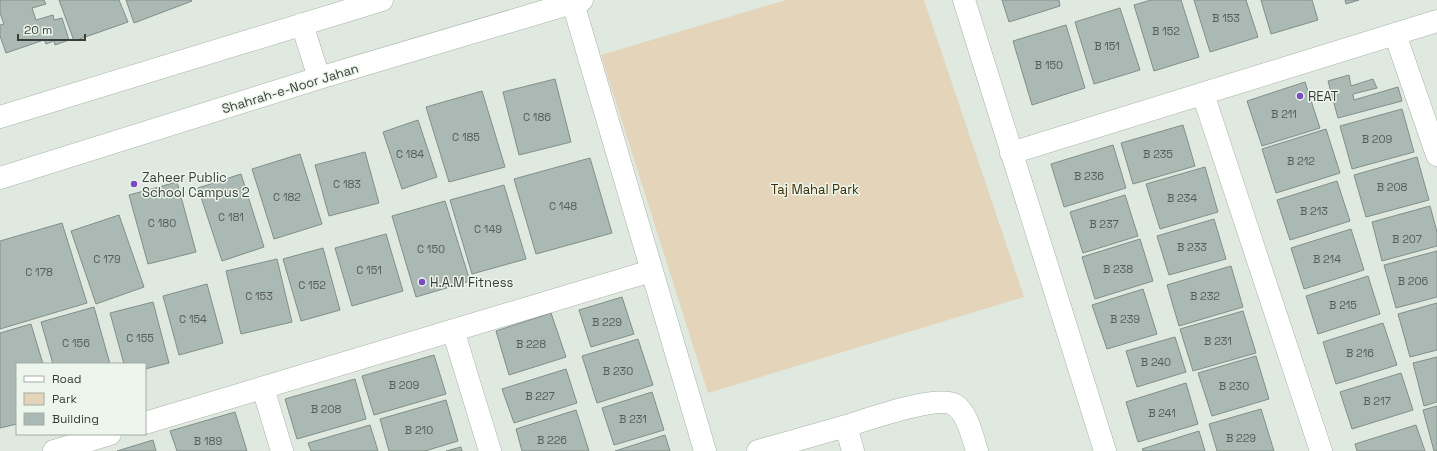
<svg xmlns="http://www.w3.org/2000/svg" width="1437" height="451" font-family="'Space Grotesk',sans-serif">
<style>
.green{fill:#e4d4b9}
.building{fill:#abb9b4;stroke:#818e89}
.lines{fill:none;stroke-linecap:round;stroke-linejoin:round}
.minor-casing{stroke:#a9b1a8;stroke-width:23}
.major-casing{stroke:#a9b1a8;stroke-width:23}
.minor{stroke:#fff;stroke-width:22}
.major{stroke:#fff;stroke-width:22}
.poi-dot{fill:#7b4ac2;stroke:#edf6ec;stroke-width:1.5}
.labels{text-anchor:middle;stroke-width:3;stroke-linejoin:round;paint-order:stroke}
.number-label{font-size:11px;fill:#565d58}
.street-label{font-size:13px;fill:#3a3e3a;stroke:#edf6ec}
.poi-label{font-size:13px;fill:#3a3e3a;stroke:#edf6ec;text-anchor:start}
.park-label{font-size:13px;fill:#3f2b00;stroke:#edf6ec}
</style>
<rect width="100%" height="100%" fill="#dfe9df"/>
<!-- green -->
<path class="green" d="M 786,0 L 924,0 L 1024,297 L 708,393 L 601,55 Z"/>
<!-- building -->
<path class="building" d="M 0,0 L 44,0 L 46,4 L 32,8 L 36,20 L 53,15 L 54,20 L 62,18 L 69,40 L 55,45 L 54,41 L 46,44 L 44,40 L 6,53 L 0,36 L 0,25 L 4,24 L 0,13 Z
M 59,0 L 119,0 L 128,22 L 74,41 Z
M 126,0 L 191,0 L 192,1 L 134,23 Z
M 1002,0 L 1059,0 L 1060,6 L 1009,22 Z
M 1151,0 L 1181,0 L 1199,57 L 1154,71 L 1134,5 Z
M 1194,0 L 1246,0 L 1258,37 L 1210,52 Z
M 1261,0 L 1312,0 L 1318,20 L 1271,34 Z
M 1345,0 L 1359,0 L 1346,4 Z
M 1120,8 L 1140,70 L 1094,84 L 1075,22 Z
M 1066,25 L 1085,88 L 1032,105 L 1013,41 Z
M 1349,75 L 1351,86 L 1373,79 L 1377,88 L 1353,94 L 1354,100 L 1398,87 L 1402,101 L 1338,118 L 1328,81 Z
M 555,79 L 571,142 L 519,155 L 503,92 Z
M 1305,82 L 1320,128 L 1262,146 L 1247,101 Z
M 482,91 L 505,167 L 449,182 L 426,107 Z
M 1402,109 L 1414,152 L 1352,169 L 1340,126 Z
M 418,120 L 437,177 L 402,189 L 383,132 Z
M 1183,125 L 1195,166 L 1133,184 L 1121,143 Z
M 1326,129 L 1340,173 L 1276,193 L 1262,149 Z
M 1113,145 L 1126,188 L 1064,207 L 1051,164 Z
M 365,152 L 379,203 L 329,216 L 315,165 Z
M 300,154 L 322,224 L 274,239 L 252,169 Z
M 1417,157 L 1429,200 L 1366,217 L 1354,175 Z
M 590,158 L 612,233 L 536,254 L 514,179 Z
M 1205,167 L 1218,212 L 1160,229 L 1146,184 Z
M 241,174 L 264,247 L 222,261 L 198,188 Z
M 1337,181 L 1350,221 L 1290,240 L 1277,200 Z
M 177,182 L 196,252 L 148,264 L 129,195 Z
M 504,185 L 526,259 L 472,274 L 450,200 Z
M 1125,195 L 1138,236 L 1083,253 L 1070,212 Z
M 445,201 L 470,281 L 416,297 L 392,216 Z
M 1430,206 L 1437,232 L 1437,246 L 1382,261 L 1372,222 Z
M 119,215 L 144,287 L 96,304 L 71,231 Z
M 1214,219 L 1226,259 L 1169,275 L 1157,236 Z
M 62,223 L 87,303 L 0,329 L 0,241 Z
M 1351,229 L 1364,270 L 1304,289 L 1291,248 Z
M 386,234 L 403,291 L 352,306 L 335,248 Z
M 1140,239 L 1153,281 L 1095,299 L 1082,257 Z
M 323,248 L 340,310 L 301,321 L 283,259 Z
M 1437,251 L 1437,297 L 1396,308 L 1384,265 Z
M 277,259 L 292,322 L 241,334 L 226,271 Z
M 1231,266 L 1243,307 L 1179,326 L 1167,285 Z
M 1368,276 L 1380,314 L 1318,334 L 1306,296 Z
M 207,284 L 223,343 L 179,355 L 163,296 Z
M 1143,289 L 1157,334 L 1107,349 L 1092,305 Z
M 622,297 L 634,334 L 591,347 L 579,310 Z
M 153,302 L 169,363 L 145,369 L 145,364 L 124,364 L 110,313 Z
M 1437,303 L 1437,350 L 1410,357 L 1398,314 Z
M 94,307 L 110,364 L 53,364 L 41,322 Z
M 1243,311 L 1256,353 L 1193,371 L 1180,329 Z
M 551,313 L 566,357 L 509,375 L 496,331 Z
M 1383,323 L 1397,365 L 1336,384 L 1323,342 Z
M 31,324 L 43,364 L 17,364 L 17,424 L 0,428 L 0,333 Z
M 1175,337 L 1186,372 L 1137,387 L 1126,351 Z
M 638,339 L 653,385 L 597,403 L 582,356 Z
M 434,355 L 446,394 L 374,415 L 362,376 Z
M 1256,356 L 1269,399 L 1212,416 L 1198,373 Z
M 1437,357 L 1437,402 L 1424,406 L 1413,363 Z
M 566,369 L 577,403 L 514,423 L 502,389 Z
M 1401,373 L 1413,410 L 1352,429 L 1340,392 Z
M 355,379 L 366,419 L 297,439 L 285,399 Z
M 1186,383 L 1198,424 L 1138,442 L 1126,402 Z
M 652,392 L 664,430 L 614,445 L 602,408 Z
M 446,400 L 458,441 L 425,451 L 389,451 L 380,419 Z
M 1437,406 L 1437,451 L 1434,451 L 1423,410 Z
M 1261,409 L 1274,451 L 1217,451 L 1209,424 Z
M 576,410 L 589,451 L 522,451 L 516,429 Z
M 235,412 L 247,451 L 177,451 L 170,431 Z
M 370,425 L 378,451 L 311,451 L 308,443 Z
M 1416,425 L 1425,451 L 1357,451 L 1355,444 Z
M 1199,431 L 1205,451 L 1143,451 L 1142,449 Z
M 665,435 L 670,451 L 615,451 Z
M 153,440 L 156,451 L 117,451 Z
M 461,447 L 462,451 L 446,451 Z"/>
<g class="lines">
<defs>
<path id="minor" d="M 964,0 L 1105,451
M 573,3 L 705,451
M 1395,34 L 1437,155
M 1203,94 L 1321,451
M 1011,153 L 1437,21
M 453,330 L 490,451
M 263,388 L 282,451
M 145,423 L 651,271
M 846,426 C 867,420 937,394 955,405 C 967,412 973,438 977,451
M 54,451 L 110,434
M 758,451 L 846,426 L 853,451"/>
<path id="major" d="M 302,24 L 319,78
M 0,117 L 382,0
M 0,178 L 319,78 L 582,0"/>
</defs>
<!-- minor casing -->
<use href="#minor" class="minor-casing"/>
<!-- major casing -->
<use href="#major" class="major-casing"/>
<!-- minor -->
<use href="#minor" class="minor"/>
<!-- major -->
<use href="#major" class="major"/>
</g>
<!-- markers -->
<g class="poi-dot">
<circle cx="1300" cy="96" r="4"/>
<circle cx="134" cy="184" r="4"/>
<circle cx="422" cy="282" r="4"/>
</g>
<g class="labels">
<!-- number labels -->
<g class="number-label">
<text x="1226" y="22">B 153</text>
<text x="1166" y="35">B 152</text>
<text x="1107" y="50">B 151</text>
<text x="1049" y="69">B 150</text>
<text x="1284" y="118">B 211</text>
<text x="537" y="121">C 186</text>
<text x="466" y="141">C 185</text>
<text x="1377" y="143">B 209</text>
<text x="410" y="158">C 184</text>
<text x="1158" y="158">B 235</text>
<text x="1301" y="165">B 212</text>
<text x="1089" y="180">B 236</text>
<text x="347" y="188">C 183</text>
<text x="1392" y="191">B 208</text>
<text x="287" y="201">C 182</text>
<text x="1182" y="202">B 234</text>
<text x="563" y="210">C 148</text>
<text x="1314" y="215">B 213</text>
<text x="231" y="221">C 181</text>
<text x="162" y="227">C 180</text>
<text x="1104" y="228">B 237</text>
<text x="488" y="233">C 149</text>
<text x="1407" y="243">B 207</text>
<text x="1192" y="251">B 233</text>
<text x="431" y="253">C 150</text>
<text x="107" y="263">C 179</text>
<text x="1327" y="263">B 214</text>
<text x="1118" y="273">B 238</text>
<text x="369" y="274">C 151</text>
<text x="39" y="276">C 178</text>
<text x="1413" y="285">B 206</text>
<text x="312" y="289">C 152</text>
<text x="259" y="300">C 153</text>
<text x="1205" y="300">B 232</text>
<text x="1343" y="309">B 215</text>
<text x="193" y="323">C 154</text>
<text x="1125" y="323">B 239</text>
<text x="607" y="326">B 229</text>
<text x="140" y="342">C 155</text>
<text x="1218" y="345">B 231</text>
<text x="76" y="347">C 156</text>
<text x="531" y="348">B 228</text>
<text x="1360" y="357">B 216</text>
<text x="1156" y="366">B 240</text>
<text x="618" y="375">B 230</text>
<text x="404" y="389">B 209</text>
<text x="1234" y="390">B 230</text>
<text x="540" y="400">B 227</text>
<text x="1377" y="405">B 217</text>
<text x="326" y="413">B 208</text>
<text x="1162" y="417">B 241</text>
<text x="633" y="423">B 231</text>
<text x="419" y="434">B 210</text>
<text x="1241" y="442">B 229</text>
<text x="552" y="444">B 226</text>
<text x="208" y="445">B 189</text>
</g>
<!-- street labels -->
<g class="street-label">
<text transform="translate(290 88) rotate(-17)" y="5">Shahrah-e-Noor Jahan</text>
</g>
<!-- poi labels -->
<g class="poi-label">
<text x="1308" y="101">REAT</text>
<text x="142" y="182">Zaheer Public<tspan x="142" dy="15">School Campus 2</tspan></text>
<text x="430" y="287">H.A.M Fitness</text>
</g>
<!-- park labels -->
<g class="park-label">
<text x="815" y="194">Taj Mahal Park</text>
</g>
</g>
<!-- legend -->
<rect x="16" y="363" width="130" height="72" fill="#edf6ec" stroke="#a5aca5"/>
<rect x="24" y="376" width="20" height="6" fill="#ffffff" stroke="#a5aca5"/>
<text x="52" y="383" font-size="12" fill="#3a3e3a">Road</text>
<rect x="24" y="393" width="20" height="12" fill="#e4d4b9" stroke="#a5aca5"/>
<text x="52" y="403" font-size="12" fill="#3a3e3a">Park</text>
<rect x="24" y="413" width="20" height="12" fill="#abb9b4" stroke="#a5aca5"/>
<text x="52" y="423" font-size="12" fill="#3a3e3a">Building</text>
<!-- scale -->
<path d="M18 34v6h67v-6" fill="none" stroke="#3a3e3a" stroke-width="2"/>
<text x="24" y="34" font-size="12" fill="#3a3e3a" stroke="#edf6ec" stroke-width="3" paint-order="stroke">20 m</text>
</svg>
